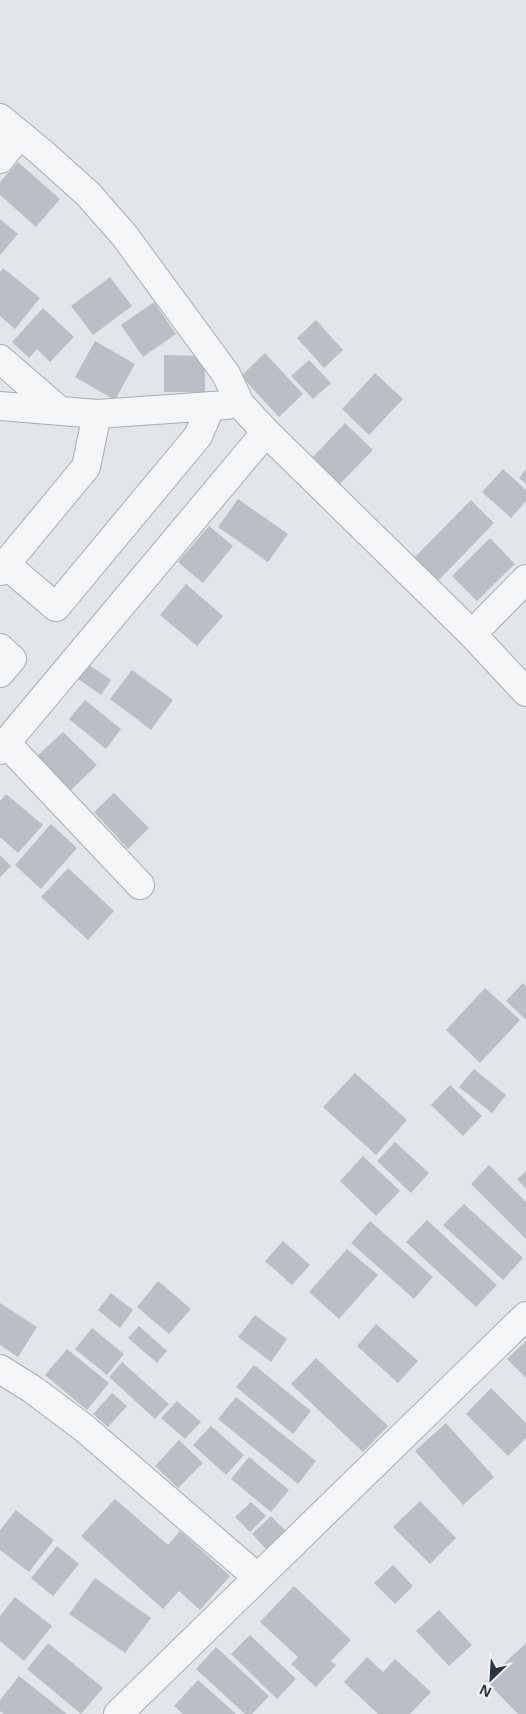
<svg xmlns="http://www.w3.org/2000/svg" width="526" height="1714" font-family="'Noto Sans',sans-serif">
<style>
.building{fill:#babfc5}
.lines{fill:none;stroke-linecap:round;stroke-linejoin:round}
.minor-casing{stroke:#a7adb3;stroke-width:30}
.minor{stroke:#f4f6f8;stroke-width:28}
</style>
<rect width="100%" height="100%" fill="#e2e5e9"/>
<!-- building -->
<path class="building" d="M 18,162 L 60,199 L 36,227 L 0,195 L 0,182 Z
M 0,219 L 18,234 L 0,255 Z
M 3,268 L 40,298 L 15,329 L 0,316 L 0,272 Z
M 110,277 L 132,306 L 93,335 L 71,306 Z
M 154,302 L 176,334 L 143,357 L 121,325 Z
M 43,308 L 74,337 L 50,362 L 37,349 L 29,358 L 12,342 Z
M 316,320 L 343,350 L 324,368 L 297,338 Z
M 95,341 L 135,364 L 115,400 L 75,377 Z
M 265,353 L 303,394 L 279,417 L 241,376 Z
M 164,355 L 205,356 L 205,392 L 164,392 Z
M 309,360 L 331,383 L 313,399 L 291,376 Z
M 375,373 L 403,399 L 369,435 L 342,409 Z
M 345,423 L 373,450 L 339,485 L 311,459 Z
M 503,469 L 526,490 L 526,501 L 511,518 L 482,492 Z
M 526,469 L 526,484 L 519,478 Z
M 238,499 L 288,534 L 268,562 L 218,527 Z
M 471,500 L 494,523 L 438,581 L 414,558 Z
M 209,526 L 233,546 L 203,583 L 178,562 Z
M 490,538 L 515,564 L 477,601 L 452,576 Z
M 186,584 L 223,616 L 197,646 L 160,615 Z
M 88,664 L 111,680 L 101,695 L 78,679 Z
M 132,670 L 173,700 L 151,730 L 110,699 Z
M 85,700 L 121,729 L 106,749 L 69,719 Z
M 63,732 L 97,765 L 70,791 L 36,757 Z
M 114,793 L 149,828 L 128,849 L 94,812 Z
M 6,794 L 43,825 L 18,853 L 0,837 L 0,801 Z
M 51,824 L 77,848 L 41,889 L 15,865 Z
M 0,855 L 11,866 L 0,877 Z
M 68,868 L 114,911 L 88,940 L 41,897 Z
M 523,983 L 526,986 L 526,1020 L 506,1001 Z
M 485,988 L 520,1020 L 480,1063 L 446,1030 Z
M 474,1069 L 506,1095 L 492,1113 L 459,1087 Z
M 355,1073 L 407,1120 L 376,1155 L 323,1107 Z
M 450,1085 L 482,1116 L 463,1136 L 431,1105 Z
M 395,1142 L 429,1173 L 411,1193 L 377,1161 Z
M 363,1156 L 400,1191 L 376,1216 L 340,1181 Z
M 489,1165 L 526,1202 L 526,1239 L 471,1184 Z
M 526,1171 L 526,1189 L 517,1179 Z
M 464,1204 L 523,1258 L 503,1280 L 443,1225 Z
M 427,1220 L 497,1285 L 476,1307 L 406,1242 Z
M 370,1221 L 433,1277 L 414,1299 L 351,1243 Z
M 283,1241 L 310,1265 L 292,1285 L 265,1261 Z
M 347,1249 L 378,1275 L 339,1319 L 309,1292 Z
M 158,1281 L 191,1309 L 169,1334 L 137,1307 Z
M 111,1293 L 133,1310 L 120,1328 L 98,1310 Z
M 0,1303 L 37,1327 L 18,1357 L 0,1345 Z
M 255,1315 L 287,1339 L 271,1362 L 238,1337 Z
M 376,1324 L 418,1361 L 398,1383 L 357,1346 Z
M 139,1326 L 167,1351 L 157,1363 L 128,1338 Z
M 92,1328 L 124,1354 L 107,1375 L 75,1349 Z
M 526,1341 L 526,1378 L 507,1359 Z
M 67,1349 L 109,1383 L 87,1410 L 45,1375 Z
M 316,1358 L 388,1426 L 363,1452 L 291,1384 Z
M 122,1362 L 169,1404 L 155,1419 L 109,1377 Z
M 254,1365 L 311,1411 L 293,1434 L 236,1387 Z
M 491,1388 L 526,1423 L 526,1438 L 508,1456 L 466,1414 Z
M 112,1393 L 127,1406 L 108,1427 L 93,1414 Z
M 236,1397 L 316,1461 L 298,1484 L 218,1419 Z
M 177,1401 L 201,1422 L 185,1439 L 161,1418 Z
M 446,1423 L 494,1477 L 463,1505 L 415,1451 Z
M 211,1426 L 244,1455 L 226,1475 L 193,1445 Z
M 179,1440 L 203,1463 L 178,1488 L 155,1466 Z
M 249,1457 L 289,1490 L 271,1512 L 231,1479 Z
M 115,1499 L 168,1545 L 180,1531 L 230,1576 L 200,1610 L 179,1591 L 163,1609 L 81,1536 Z
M 420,1501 L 456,1538 L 430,1564 L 393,1527 Z
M 251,1502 L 266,1516 L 250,1532 L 235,1517 Z
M 16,1510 L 54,1540 L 29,1572 L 0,1550 L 0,1530 Z
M 271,1516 L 286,1531 L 267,1550 L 252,1534 Z
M 57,1546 L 79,1564 L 53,1596 L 31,1578 Z
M 393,1565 L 413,1586 L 395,1604 L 374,1583 Z
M 95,1578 L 151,1618 L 125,1653 L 69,1614 Z
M 294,1586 L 351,1640 L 331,1661 L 336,1665 L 316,1687 L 291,1664 L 298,1657 L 260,1622 Z
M 15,1597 L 52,1626 L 24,1661 L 0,1641 L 0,1616 Z
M 439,1610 L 472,1645 L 449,1666 L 416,1631 Z
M 250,1635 L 296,1679 L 277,1699 L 231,1654 Z
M 48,1643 L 103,1688 L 81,1714 L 27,1669 Z
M 526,1643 L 526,1714 L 518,1714 L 486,1681 Z
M 216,1647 L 269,1696 L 252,1714 L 245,1714 L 196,1669 Z
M 367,1657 L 383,1672 L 395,1659 L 431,1692 L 410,1714 L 378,1714 L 344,1682 Z
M 19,1676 L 67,1714 L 4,1714 L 0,1711 L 0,1700 Z
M 198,1680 L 236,1714 L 183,1714 L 174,1706 Z"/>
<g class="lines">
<defs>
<path id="minor" d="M 0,118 L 40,151 L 88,194 L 124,235 L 226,374 L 240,404 L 266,432 L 472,634 L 526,692
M 0,159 L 19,135
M 0,359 L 60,411
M 0,406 L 97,414 L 227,405
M 5,564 L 56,607 L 198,436 L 211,406
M 0,571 L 86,467 L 97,414
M 472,634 L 526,579
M 0,648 L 12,659 L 0,673
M 6,743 L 140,885
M 0,750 L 266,432
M 0,1369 L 32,1389 L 84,1428 L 257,1577
M 118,1714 L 526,1316"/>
</defs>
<!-- minor casing -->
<use href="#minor" class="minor-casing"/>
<!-- minor -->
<use href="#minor" class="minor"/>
</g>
<!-- north arrow -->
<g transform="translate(491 1679) rotate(205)" stroke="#f1f4f7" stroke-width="4" paint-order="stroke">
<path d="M0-4L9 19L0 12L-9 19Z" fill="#2b353f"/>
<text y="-8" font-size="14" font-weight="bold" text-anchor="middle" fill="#2b353f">N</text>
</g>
</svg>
